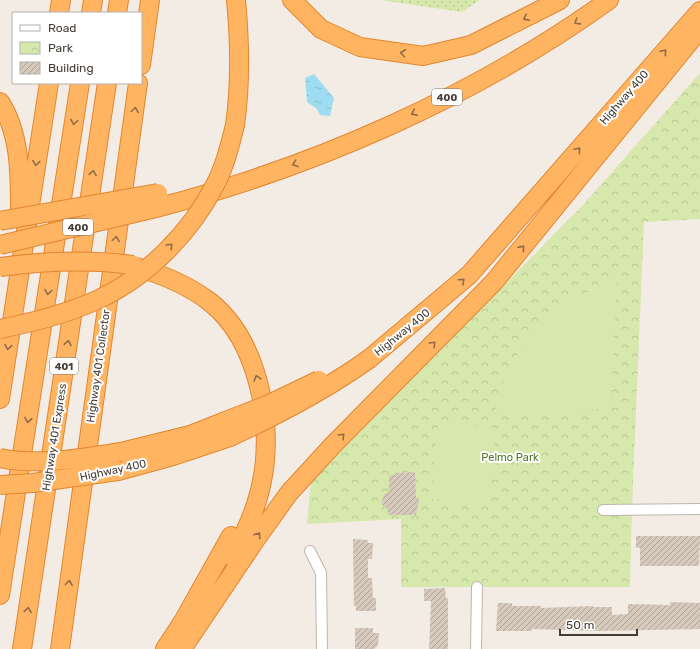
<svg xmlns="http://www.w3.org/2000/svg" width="700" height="649" font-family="Rubik,sans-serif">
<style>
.grass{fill:url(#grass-dots)}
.park{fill:url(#park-crowns)}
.garden{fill:#d6e8ab}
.water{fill:url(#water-ripples)}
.building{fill:url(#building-hatch)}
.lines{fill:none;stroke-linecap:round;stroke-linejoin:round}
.street-casing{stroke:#c1b5a9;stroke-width:12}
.highway-casing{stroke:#e1862f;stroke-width:20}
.street{stroke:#fff;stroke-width:10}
.highway{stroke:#ffb462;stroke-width:18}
.highway-bridge-casing{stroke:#e1862f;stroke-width:20;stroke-linecap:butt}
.highway-bridge{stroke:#ffb462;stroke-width:18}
.oneway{stroke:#8f6c46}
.labels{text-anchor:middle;stroke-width:4;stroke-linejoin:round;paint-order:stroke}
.shield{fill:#fff;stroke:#7d7671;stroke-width:1}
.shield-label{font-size:10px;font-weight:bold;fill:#453c34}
.street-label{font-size:11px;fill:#453c34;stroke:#fff}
.park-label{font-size:11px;fill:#517826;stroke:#fff}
</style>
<defs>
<pattern id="grass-dots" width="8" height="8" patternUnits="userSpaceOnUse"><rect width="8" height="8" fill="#d6e8ab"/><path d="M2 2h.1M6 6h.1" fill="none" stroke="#b9c894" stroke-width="1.8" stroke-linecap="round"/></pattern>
<pattern id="park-crowns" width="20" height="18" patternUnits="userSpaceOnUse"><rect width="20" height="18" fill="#d6e8ab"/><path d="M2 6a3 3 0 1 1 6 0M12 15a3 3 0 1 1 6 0" fill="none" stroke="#b9c894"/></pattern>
<pattern id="water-ripples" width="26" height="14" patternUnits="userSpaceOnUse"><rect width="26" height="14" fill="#9edcf2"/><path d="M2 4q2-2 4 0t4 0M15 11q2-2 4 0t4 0" fill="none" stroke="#89bed0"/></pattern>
<pattern id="building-hatch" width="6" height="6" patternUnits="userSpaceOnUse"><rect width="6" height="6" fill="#d7c9bc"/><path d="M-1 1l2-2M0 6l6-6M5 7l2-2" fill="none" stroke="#b0a49a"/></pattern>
</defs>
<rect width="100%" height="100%" fill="#f3ece4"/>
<!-- grass -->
<path class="grass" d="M 380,0 L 480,0 L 462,12 Z"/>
<!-- park -->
<path class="park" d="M 700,73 L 700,219 L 644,222 L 632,506 L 630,587 L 401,587 L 401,519 L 307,524 L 311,482 L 582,206 Z"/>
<!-- garden -->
<path class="garden" d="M 617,276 L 611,409 L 495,415 L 501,386 L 525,341 L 565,304 Z
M 438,423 L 496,428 L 489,504 L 431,499 Z"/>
<!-- water -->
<path class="water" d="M 314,74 L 334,98 L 330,116 L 320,115 L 317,109 L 307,102 L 305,78 Z"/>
<!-- building -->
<path class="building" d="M 415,472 L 416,498 L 419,499 L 416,515 L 388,515 L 388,507 L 383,506 L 381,503 L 385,493 L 389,493 L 389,475 L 395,475 L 395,473 Z
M 636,536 L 700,536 L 699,566 L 640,566 L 640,548 L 636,548 Z
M 353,539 L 368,540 L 368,543 L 373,543 L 372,559 L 368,559 L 368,578 L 372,578 L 373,598 L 376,598 L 376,611 L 356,611 L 356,605 L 354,606 Z
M 445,588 L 446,598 L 448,598 L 448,649 L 429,649 L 431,601 L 424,601 L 424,589 Z
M 670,602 L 700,603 L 700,629 L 599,631 L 532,629 L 532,631 L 496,631 L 498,603 L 512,603 L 512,606 L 541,606 L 541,608 L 593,606 L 593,607 L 612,607 L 612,615 L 628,614 L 628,604 L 670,605 Z
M 355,628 L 373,628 L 373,633 L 379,633 L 378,646 L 374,649 L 355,649 Z"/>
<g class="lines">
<defs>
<path id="street" d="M 603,510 L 700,509
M 310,551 L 321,573 L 322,649
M 476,649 L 477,587"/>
<path id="highway" d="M 292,0 L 321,29 L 360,47 L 423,56 L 471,45 L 560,0
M 59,13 L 61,0
M 91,13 L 93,0
M 117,13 L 119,0
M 141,65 L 150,0
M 0,102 C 20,133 20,173 20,209
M 235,125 C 241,83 240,42 236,0
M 156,208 C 314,167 476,96 609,0
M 133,266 C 161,274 187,284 210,302 C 258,340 274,423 262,481 C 257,508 245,534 232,557
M 369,359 L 469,275 L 700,11
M 0,399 L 49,83
M 121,452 L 190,435 L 223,422
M 118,471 L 173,456 L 230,437
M 0,595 L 80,83
M 22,649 L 107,83
M 60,649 L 138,83
M 165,649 L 184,620 L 231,536
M 182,649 L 256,539 L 289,493 L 333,445 L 494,282 L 700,29"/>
</defs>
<!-- street casing -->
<use href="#street" class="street-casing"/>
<!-- highway casing -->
<use href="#highway" class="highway-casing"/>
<!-- street -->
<use href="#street" class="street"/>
<!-- highway -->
<use href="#highway" class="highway"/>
<defs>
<path id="highway-bridge" d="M 0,221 L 158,193
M 0,245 L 156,208
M 0,267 C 45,261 88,259 133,265
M 0,329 C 34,322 67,314 99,299 C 147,277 191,232 215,185 C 225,166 230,145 235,125
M 223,422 L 267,405 L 319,380
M 230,437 C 280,414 324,391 369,359
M 0,458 C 40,466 82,458 121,452
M 0,485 L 33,483 L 118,471"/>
</defs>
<!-- highway-bridge casing -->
<use href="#highway-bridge" class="highway-bridge-casing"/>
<!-- highway-bridge -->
<use href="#highway-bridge" class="highway-bridge"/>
</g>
<!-- one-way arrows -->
<defs><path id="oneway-chevron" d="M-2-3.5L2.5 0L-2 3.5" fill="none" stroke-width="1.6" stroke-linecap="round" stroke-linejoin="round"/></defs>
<g class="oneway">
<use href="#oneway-chevron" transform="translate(526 18) rotate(154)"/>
<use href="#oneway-chevron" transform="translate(577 22) rotate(148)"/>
<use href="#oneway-chevron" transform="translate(664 52) rotate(-49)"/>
<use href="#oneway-chevron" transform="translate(403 53) rotate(-173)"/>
<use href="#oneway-chevron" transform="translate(135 110) rotate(-82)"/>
<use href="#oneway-chevron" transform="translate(414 113) rotate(154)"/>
<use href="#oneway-chevron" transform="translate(74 122) rotate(99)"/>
<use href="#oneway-chevron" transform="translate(578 150) rotate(-49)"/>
<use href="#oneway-chevron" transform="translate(36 163) rotate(99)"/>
<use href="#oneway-chevron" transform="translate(295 164) rotate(160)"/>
<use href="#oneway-chevron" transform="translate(93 173) rotate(-81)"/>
<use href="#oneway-chevron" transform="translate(116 239) rotate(-82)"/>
<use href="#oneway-chevron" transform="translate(170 246) rotate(-47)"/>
<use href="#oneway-chevron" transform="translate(522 248) rotate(-51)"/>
<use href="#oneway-chevron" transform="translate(462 281) rotate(-42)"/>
<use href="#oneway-chevron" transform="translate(48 292) rotate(99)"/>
<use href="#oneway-chevron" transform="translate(68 343) rotate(-81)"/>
<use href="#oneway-chevron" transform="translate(433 344) rotate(-45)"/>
<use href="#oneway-chevron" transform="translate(8 347) rotate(99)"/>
<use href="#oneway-chevron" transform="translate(257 378) rotate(-106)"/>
<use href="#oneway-chevron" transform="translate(28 420) rotate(99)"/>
<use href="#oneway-chevron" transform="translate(342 436) rotate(-45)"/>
<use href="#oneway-chevron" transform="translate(258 535) rotate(-56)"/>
<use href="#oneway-chevron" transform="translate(69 583) rotate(-83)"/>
<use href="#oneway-chevron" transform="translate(28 610) rotate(-81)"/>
</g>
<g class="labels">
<!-- shield labels -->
<g class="shield">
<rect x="432" y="89" width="30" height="16" rx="3"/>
<rect x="63" y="219" width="30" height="16" rx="3"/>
<rect x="50" y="358" width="28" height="16" rx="3"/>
</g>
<g class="shield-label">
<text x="447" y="101">400</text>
<text x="78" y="231">400</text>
<text x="64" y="370">401</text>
</g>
<!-- street labels -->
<g class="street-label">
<text transform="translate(624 97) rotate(-49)" y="4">Highway 400</text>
<text transform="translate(402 332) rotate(-39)" y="4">Highway 400</text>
<text transform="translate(98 366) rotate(-82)" y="4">Highway 401 Collector</text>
<text transform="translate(54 437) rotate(-81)" y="4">Highway 401 Express</text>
<text transform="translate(113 470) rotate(-12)" y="4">Highway 400</text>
</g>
<!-- park labels -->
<g class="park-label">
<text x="510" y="461">Pelmo Park</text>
</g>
</g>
<!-- legend -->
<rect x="12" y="12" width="130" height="72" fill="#ffffff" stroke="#b5b1ae"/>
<rect x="20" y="25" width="20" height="6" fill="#ffffff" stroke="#b5b1ae"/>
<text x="48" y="32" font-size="12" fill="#453c34">Road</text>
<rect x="20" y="42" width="20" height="12" fill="url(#park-crowns)" stroke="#b5b1ae"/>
<text x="48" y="52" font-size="12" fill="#453c34">Park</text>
<rect x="20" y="62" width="20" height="12" fill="url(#building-hatch)" stroke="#b5b1ae"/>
<text x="48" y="72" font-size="12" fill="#453c34">Building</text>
<!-- scale -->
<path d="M560 629v6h77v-6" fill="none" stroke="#453c34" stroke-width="2"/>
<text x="566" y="629" font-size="12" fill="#453c34" stroke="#ffffff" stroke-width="3" paint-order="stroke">50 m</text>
</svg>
